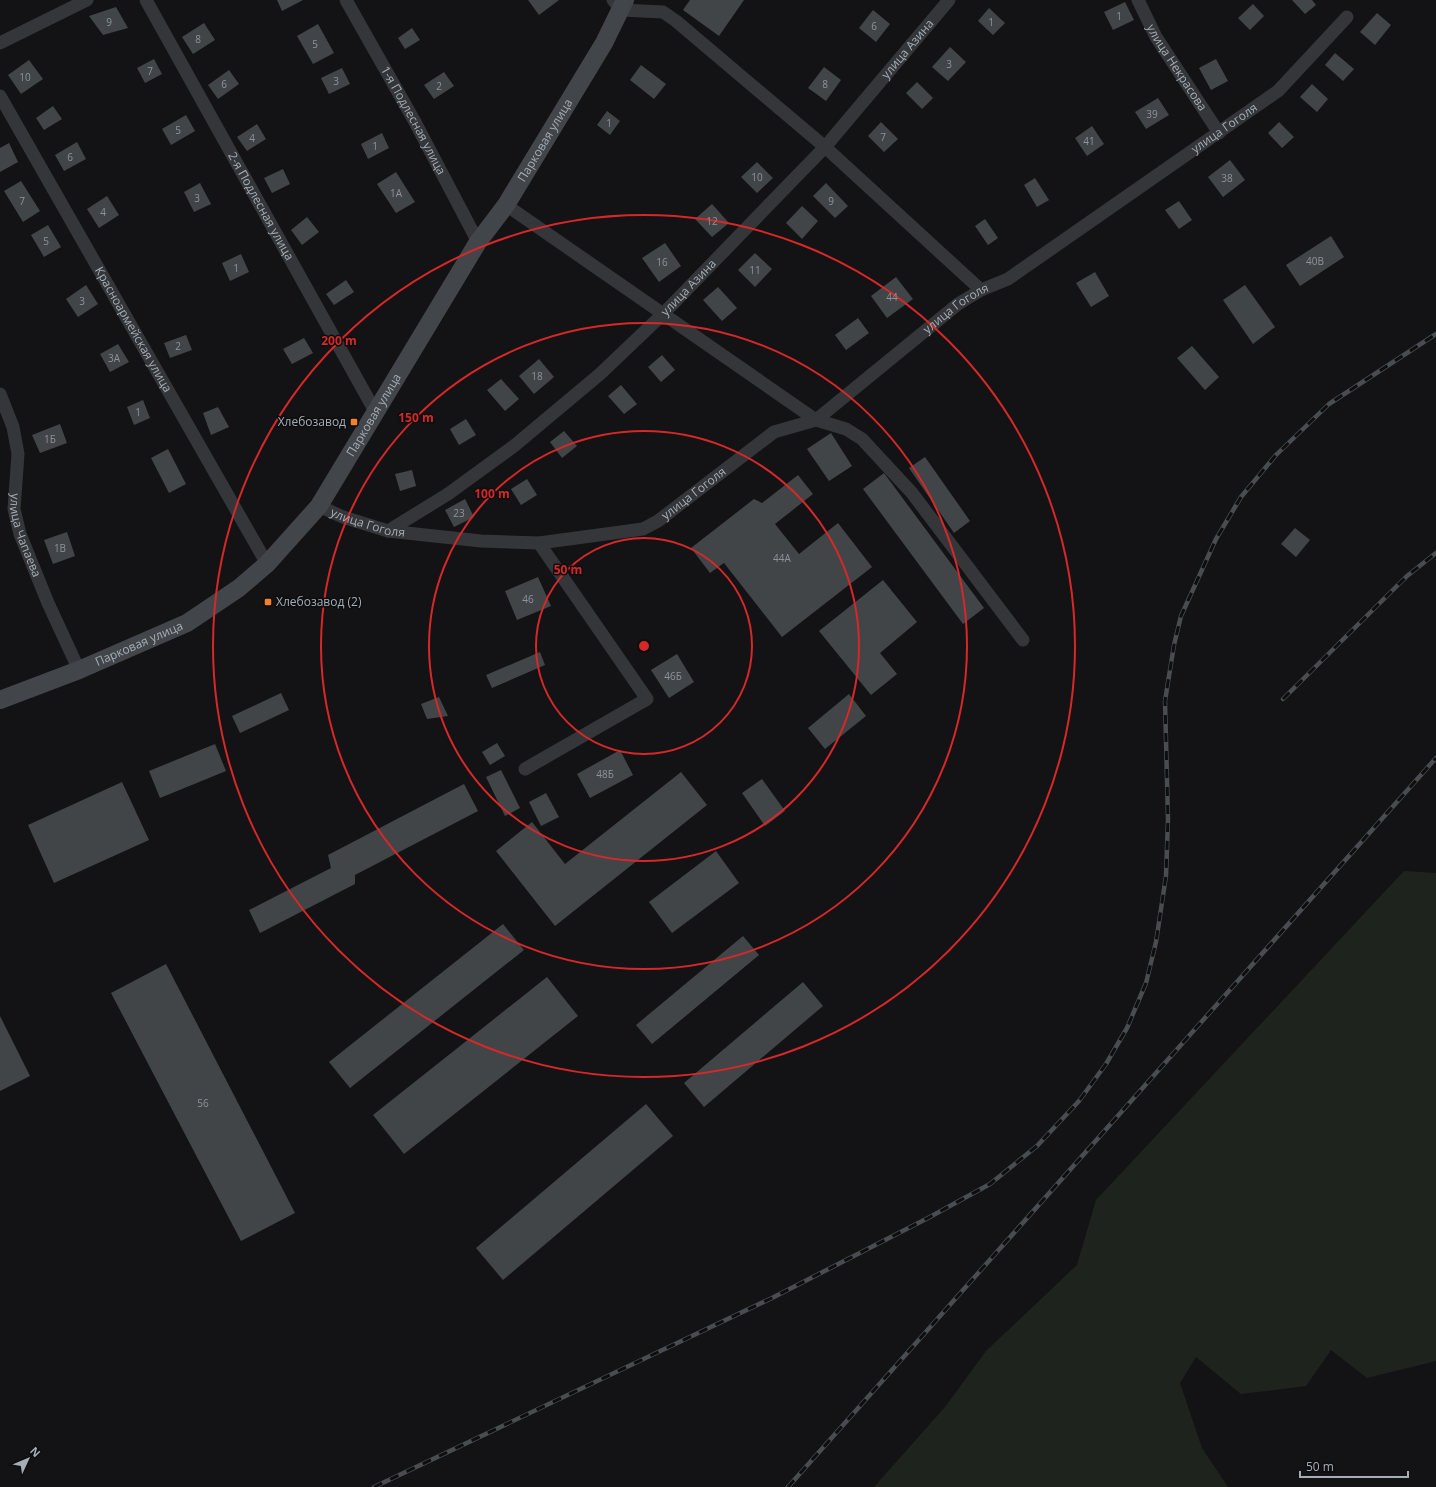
<svg xmlns="http://www.w3.org/2000/svg" width="1436" height="1487" font-family="'Open Sans',sans-serif">
<style>
.green{fill:#1e241d}
.building{fill:#424548}
.lines{fill:none;stroke-linecap:round;stroke-linejoin:round}
.street{stroke:#34363a;stroke-width:13}
.secondary{stroke:#42464a;stroke-width:18}
.rail-casing{stroke:#494d51;stroke-width:4.5}
.rail{stroke:#0e0e10;stroke-width:3;stroke-dasharray:9;stroke-linecap:butt}
.ring{fill:none;stroke:#d62828;stroke-width:2}
.poi-dot{fill:#f2812e;stroke:#0e0e10;stroke-width:1.5}
.labels{text-anchor:middle;stroke-width:3;stroke-linejoin:round;paint-order:stroke}
.number-label{font-size:10px;fill:#8c949a}
.street-label{font-size:12px;fill:#a5aeb5;stroke:#0e0e10}
.poi-label{font-size:12px;fill:#a5aeb5;stroke:#0e0e10;text-anchor:end}
.centre{fill:#d62828;stroke:#0e0e10;stroke-width:2}
.ring-label{font-size:12px;text-anchor:middle;font-weight:bold;fill:#d62828;stroke:#0e0e10;stroke-width:3;stroke-linejoin:round;paint-order:stroke}
</style>
<rect width="100%" height="100%" fill="#131315"/>
<!-- green -->
<path class="green" d="M 1404,871 L 1436,873 L 1436,1361 L 1367,1378 L 1331,1350 L 1306,1386 L 1241,1394 L 1196,1357 L 1180,1383 L 1202,1448 L 1228,1487 L 874,1487 L 945,1407 L 986,1351 L 1077,1265 L 1096,1200 Z"/>
<!-- building -->
<path class="building" d="M 277,0 L 303,0 L 282,11 Z
M 528,0 L 559,0 L 539,15 Z
M 690,0 L 744,0 L 719,36 L 683,10 Z
M 1292,0 L 1312,0 L 1316,5 L 1305,14 Z
M 1125,2 L 1134,20 L 1113,30 L 1104,12 Z
M 1253,4 L 1264,16 L 1250,30 L 1238,18 Z
M 116,7 L 128,28 L 103,35 L 89,16 Z
M 989,8 L 1005,23 L 993,35 L 978,21 Z
M 873,10 L 890,24 L 876,42 L 859,28 Z
M 1377,13 L 1391,25 L 1375,45 L 1360,32 Z
M 204,23 L 215,40 L 193,54 L 182,37 Z
M 318,24 L 334,53 L 313,64 L 297,36 Z
M 412,28 L 420,40 L 405,49 L 398,38 Z
M 950,47 L 966,62 L 948,81 L 932,67 Z
M 1335,53 L 1354,69 L 1343,81 L 1325,65 Z
M 154,59 L 162,74 L 145,83 L 137,68 Z
M 1216,59 L 1228,81 L 1211,90 L 1199,68 Z
M 29,60 L 43,79 L 21,94 L 8,75 Z
M 641,65 L 666,84 L 654,99 L 630,80 Z
M 824,67 L 841,80 L 826,101 L 808,88 Z
M 342,68 L 350,84 L 329,94 L 321,78 Z
M 229,70 L 239,84 L 218,99 L 208,85 Z
M 444,72 L 454,86 L 434,99 L 424,85 Z
M 917,82 L 933,98 L 922,109 L 906,93 Z
M 1312,84 L 1328,99 L 1317,112 L 1300,97 Z
M 1158,98 L 1169,115 L 1146,129 L 1135,112 Z
M 53,106 L 62,119 L 44,130 L 36,118 Z
M 607,111 L 620,121 L 610,135 L 597,125 Z
M 186,115 L 195,131 L 171,145 L 162,129 Z
M 881,122 L 898,139 L 884,152 L 868,136 Z
M 1279,122 L 1294,137 L 1282,148 L 1268,133 Z
M 257,124 L 266,139 L 247,151 L 237,137 Z
M 1092,126 L 1104,144 L 1087,156 L 1075,138 Z
M 382,133 L 389,148 L 368,159 L 361,144 Z
M 77,142 L 86,159 L 64,171 L 55,155 Z
M 9,143 L 18,162 L 0,172 L 0,148 Z
M 1230,160 L 1245,180 L 1223,197 L 1208,177 Z
M 757,162 L 773,178 L 757,193 L 741,177 Z
M 283,169 L 290,184 L 272,193 L 264,178 Z
M 396,172 L 415,202 L 396,213 L 377,184 Z
M 1035,178 L 1049,200 L 1037,207 L 1024,185 Z
M 21,181 L 40,211 L 23,222 L 4,191 Z
M 200,183 L 211,204 L 194,212 L 184,192 Z
M 826,183 L 848,206 L 835,218 L 813,196 Z
M 107,196 L 119,215 L 99,228 L 87,209 Z
M 1179,201 L 1192,220 L 1179,229 L 1165,210 Z
M 712,204 L 729,223 L 712,237 L 695,219 Z
M 802,206 L 818,221 L 802,239 L 786,223 Z
M 307,217 L 319,232 L 302,245 L 291,230 Z
M 985,219 L 998,238 L 988,245 L 975,226 Z
M 48,225 L 61,247 L 44,257 L 31,235 Z
M 1331,236 L 1344,257 L 1300,286 L 1286,265 Z
M 665,243 L 681,266 L 659,282 L 642,258 Z
M 755,253 L 772,269 L 755,287 L 738,270 Z
M 241,254 L 249,272 L 230,281 L 222,263 Z
M 1095,272 L 1109,296 L 1091,307 L 1076,283 Z
M 896,277 L 913,299 L 887,318 L 871,296 Z
M 346,280 L 354,292 L 334,305 L 326,294 Z
M 86,285 L 98,304 L 78,317 L 66,299 Z
M 1245,285 L 1275,327 L 1253,344 L 1223,300 Z
M 718,287 L 737,308 L 722,321 L 703,300 Z
M 858,318 L 869,333 L 846,350 L 835,335 Z
M 186,335 L 192,350 L 170,358 L 164,343 Z
M 304,338 L 313,353 L 292,364 L 283,349 Z
M 118,344 L 129,362 L 110,372 L 100,354 Z
M 1192,346 L 1219,377 L 1205,390 L 1177,358 Z
M 662,355 L 675,370 L 661,382 L 648,367 Z
M 539,359 L 554,377 L 534,394 L 519,376 Z
M 501,379 L 519,399 L 505,411 L 487,390 Z
M 621,385 L 637,404 L 624,414 L 608,396 Z
M 143,400 L 150,418 L 134,425 L 127,407 Z
M 218,407 L 229,427 L 211,435 L 203,413 Z
M 466,419 L 476,435 L 459,445 L 450,429 Z
M 60,424 L 67,443 L 40,453 L 32,435 Z
M 564,431 L 577,446 L 562,458 L 550,442 Z
M 831,433 L 852,466 L 829,481 L 807,449 Z
M 168,449 L 186,484 L 169,493 L 151,458 Z
M 925,457 L 970,521 L 954,533 L 909,468 Z
M 412,470 L 416,486 L 400,491 L 395,474 Z
M 884,473 L 984,608 L 963,624 L 863,489 Z
M 798,475 L 813,494 L 775,524 L 799,554 L 838,523 L 872,567 L 782,637 L 724,563 L 710,573 L 691,548 L 754,499 L 762,503 Z
M 527,479 L 537,495 L 521,505 L 511,489 Z
M 465,499 L 474,517 L 454,527 L 445,510 Z
M 1295,528 L 1310,540 L 1296,557 L 1281,544 Z
M 67,532 L 75,556 L 53,564 L 44,540 Z
M 538,577 L 551,606 L 517,620 L 505,591 Z
M 883,580 L 917,622 L 880,653 L 897,674 L 871,695 L 819,631 Z
M 540,652 L 545,665 L 492,688 L 486,675 Z
M 677,654 L 694,682 L 669,698 L 651,670 Z
M 281,693 L 289,710 L 240,733 L 232,716 Z
M 849,694 L 866,716 L 825,749 L 808,728 Z
M 439,697 L 448,716 L 427,719 L 421,704 Z
M 497,743 L 505,756 L 490,765 L 482,752 Z
M 215,744 L 226,771 L 160,798 L 149,771 Z
M 620,750 L 633,775 L 590,798 L 577,774 Z
M 501,770 L 520,808 L 505,816 L 486,777 Z
M 681,772 L 707,805 L 555,926 L 496,851 L 532,822 L 565,864 Z
M 762,779 L 785,811 L 765,826 L 742,793 Z
M 122,782 L 149,840 L 54,883 L 28,825 Z
M 464,784 L 478,811 L 355,875 L 355,884 L 260,933 L 249,910 L 331,868 L 328,855 Z
M 546,793 L 559,817 L 541,826 L 529,802 Z
M 716,851 L 739,883 L 672,933 L 649,902 Z
M 503,924 L 524,950 L 350,1088 L 329,1062 Z
M 743,936 L 759,955 L 652,1044 L 636,1025 Z
M 166,964 L 295,1213 L 241,1241 L 111,993 Z
M 547,977 L 578,1016 L 404,1154 L 373,1115 Z
M 803,982 L 823,1006 L 704,1107 L 684,1083 Z
M 0,1016 L 30,1076 L 0,1091 Z
M 646,1104 L 673,1136 L 503,1280 L 476,1248 Z"/>
<g class="lines">
<!-- street -->
<g class="street">
<path id="s1" d="M 146,0 L 376,413"/>
<path id="s2" d="M 346,0 L 415,122 L 478,242"/>
<path d="M 613,0 L 621,10 L 663,12 L 676,21 L 825,147 L 981,290"/>
<path id="s3" d="M 1138,0 L 1156,37 L 1219,133"/>
<path d="M 0,43 L 87,0"/>
<path id="s4" d="M 0,96 L 267,564"/>
<path d="M 506,205 L 816,420 L 846,429 L 862,439 L 912,493 L 1023,640"/>
<path id="s5" d="M 0,394 L 13,427 L 18,454 L 14,509 L 20,534 L 48,603 L 79,670"/>
<path id="s6" d="M 319,506 L 343,517 L 388,531 L 481,541 L 539,543 L 643,529 L 658,521 L 774,432 L 816,420 L 958,304 L 981,290 L 1008,279 L 1278,91 L 1347,17"/>
<path id="s7" d="M 388,531 L 448,494 L 514,446 L 600,374 L 663,314 L 825,147 L 949,0"/>
<path d="M 525,769 L 647,699 L 539,543"/>
</g>
<!-- secondary -->
<path class="secondary" id="s8" d="M 0,700 L 79,670 L 187,623 L 239,588 L 267,564 L 319,506 L 478,242 L 506,205 L 604,43 L 625,0"/>
<defs>
<path id="rail" d="M 1283,699 L 1407,576 L 1436,553
M 374,1487 L 772,1298 L 928,1218 L 990,1184 L 1037,1146 L 1079,1101 L 1106,1064 L 1127,1028 L 1146,983 L 1156,942 L 1166,876 L 1168,819 L 1165,701 L 1174,645 L 1181,616 L 1216,539 L 1241,497 L 1276,455 L 1329,404 L 1436,334
M 788,1487 L 1436,758"/>
</defs>
<!-- rail casing -->
<use href="#rail" class="rail-casing"/>
<!-- rail -->
<use href="#rail" class="rail"/>
</g>
<!-- distance rings -->
<g class="ring">
<circle cx="644" cy="646" r="108"/>
<circle cx="644" cy="646" r="215"/>
<circle cx="644" cy="646" r="323"/>
<circle cx="644" cy="646" r="431"/>
</g>
<!-- markers -->
<g class="poi-dot">
<rect x="350" y="418" width="8" height="8" rx="2"/>
<rect x="264" y="598" width="8" height="8" rx="2"/>
</g>
<g class="labels">
<!-- number labels -->
<g class="number-label">
<text x="1119" y="20">1</text>
<text x="109" y="26">9</text>
<text x="991" y="26">1</text>
<text x="874" y="30">6</text>
<text x="198" y="43">8</text>
<text x="315" y="48">5</text>
<text x="949" y="68">3</text>
<text x="150" y="75">7</text>
<text x="25" y="81">10</text>
<text x="336" y="85">3</text>
<text x="224" y="88">6</text>
<text x="825" y="88">8</text>
<text x="439" y="90">2</text>
<text x="1152" y="118">39</text>
<text x="609" y="127">1</text>
<text x="178" y="134">5</text>
<text x="883" y="141">7</text>
<text x="252" y="142">4</text>
<text x="1089" y="145">41</text>
<text x="375" y="150">1</text>
<text x="70" y="161">6</text>
<text x="757" y="181">10</text>
<text x="1227" y="182">38</text>
<text x="396" y="197">1А</text>
<text x="197" y="202">3</text>
<text x="22" y="205">7</text>
<text x="831" y="205">9</text>
<text x="103" y="216">4</text>
<text x="712" y="225">12</text>
<text x="46" y="245">5</text>
<text x="1315" y="265">40В</text>
<text x="662" y="266">16</text>
<text x="236" y="272">1</text>
<text x="755" y="274">11</text>
<text x="892" y="301">44</text>
<text x="82" y="305">3</text>
<text x="178" y="350">2</text>
<text x="114" y="362">3А</text>
<text x="537" y="380">18</text>
<text x="138" y="416">1</text>
<text x="50" y="443">1Б</text>
<text x="459" y="517">23</text>
<text x="60" y="552">1В</text>
<text x="782" y="562">44А</text>
<text x="528" y="603">46</text>
<text x="673" y="680">46Б</text>
<text x="605" y="778">48Б</text>
<text x="203" y="1107">56</text>
</g>
<!-- street labels -->
<g class="street-label">
<text dy="4" stroke="none"><textPath href="#s7" startOffset="712">улица Азина</textPath></text>
<text dy="4" stroke="none"><textPath href="#s3" startOffset="78">улица Некрасова</textPath></text>
<text dy="4" stroke="none"><textPath href="#s2" startOffset="138">1-я Подлесная улица</textPath></text>
<text dy="4" stroke="none"><textPath href="#s6" startOffset="1040">улица Гоголя</textPath></text>
<text dy="4" stroke="none"><textPath href="#s8" startOffset="810">Парковая улица</textPath></text>
<text dy="4" stroke="none"><textPath href="#s1" startOffset="236">2-я Подлесная улица</textPath></text>
<text dy="4" stroke="none"><textPath href="#s7" startOffset="388">улица Азина</textPath></text>
<text dy="4" stroke="none"><textPath href="#s6" startOffset="716">улица Гоголя</textPath></text>
<text dy="4" stroke="none"><textPath href="#s4" startOffset="269">Красноармейская улица</textPath></text>
<text dy="4" stroke="none"><textPath href="#s8" startOffset="486">Парковая улица</textPath></text>
<text dy="4" stroke="none"><textPath href="#s6" startOffset="392">улица Гоголя</textPath></text>
<text dy="4" stroke="none"><textPath href="#s6" startOffset="52">улица Гоголя</textPath></text>
<text dy="4" stroke="none"><textPath href="#s5" startOffset="146">улица Чапаева</textPath></text>
<text dy="4" stroke="none"><textPath href="#s8" startOffset="150">Парковая улица</textPath></text>
</g>
<!-- poi labels -->
<g class="poi-label">
<text x="346" y="426">Хлебозавод</text>
<text x="276" y="606" text-anchor="start">Хлебозавод (2)</text>
</g>
</g>
<circle cx="644" cy="646" r="6" class="centre"/>
<g class="ring-label">
<text x="339" y="345">200 m</text>
<text x="416" y="422">150 m</text>
<text x="492" y="498">100 m</text>
<text x="568" y="574">50 m</text>
</g>
<!-- north arrow -->
<g transform="translate(28 1459) rotate(46)" stroke="#0e0e10" stroke-width="3" paint-order="stroke">
<path d="M0-3L7 15L0 10L-7 15Z" fill="#a5aeb5"/>
<text y="-6" font-size="11" font-weight="bold" text-anchor="middle" fill="#a5aeb5">N</text>
</g>
<!-- scale -->
<path d="M1300 1471v6h108v-6" fill="none" stroke="#a5aeb5" stroke-width="2"/>
<text x="1306" y="1471" font-size="12" fill="#a5aeb5" stroke="#0e0e10" stroke-width="3" paint-order="stroke">50 m</text>
</svg>
